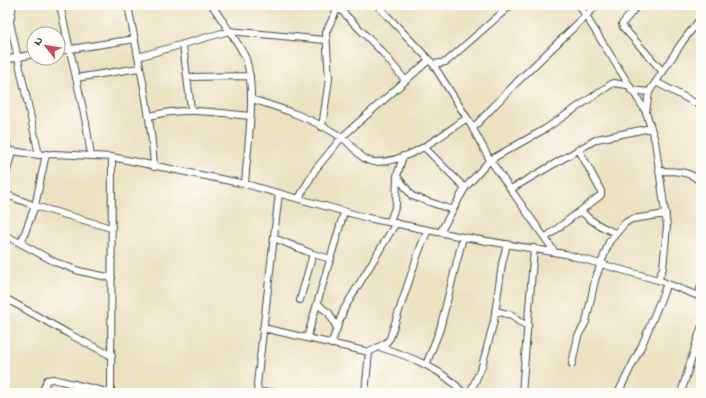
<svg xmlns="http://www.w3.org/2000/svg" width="706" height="398" font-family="'Indie Flower',sans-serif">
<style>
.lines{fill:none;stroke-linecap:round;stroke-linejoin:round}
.minor-casing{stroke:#484642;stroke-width:8}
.minor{stroke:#fff;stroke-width:6}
</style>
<rect width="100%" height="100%" fill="#fdfcf7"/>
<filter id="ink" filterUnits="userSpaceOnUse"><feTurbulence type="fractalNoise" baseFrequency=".025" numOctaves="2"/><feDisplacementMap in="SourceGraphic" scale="8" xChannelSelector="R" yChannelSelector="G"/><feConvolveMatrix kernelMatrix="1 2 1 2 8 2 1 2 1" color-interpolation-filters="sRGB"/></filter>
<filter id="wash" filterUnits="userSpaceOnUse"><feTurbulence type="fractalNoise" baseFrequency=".012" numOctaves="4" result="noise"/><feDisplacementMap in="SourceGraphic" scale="16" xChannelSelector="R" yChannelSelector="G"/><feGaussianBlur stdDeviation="0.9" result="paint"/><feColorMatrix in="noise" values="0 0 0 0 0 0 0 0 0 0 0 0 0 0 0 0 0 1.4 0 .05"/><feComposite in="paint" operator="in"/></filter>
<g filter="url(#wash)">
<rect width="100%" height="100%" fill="#ebe2c2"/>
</g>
<g filter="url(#ink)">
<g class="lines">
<defs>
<path id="minor" d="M 6,5 L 10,15
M 13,5 L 10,22 L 39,155
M 60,5 L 86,123 L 91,156
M 128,5 C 138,59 151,112 154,167
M 212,5 C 221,20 240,44 246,59 C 257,92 247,149 245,184
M 377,5 L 433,64 L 467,118 L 490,160 L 554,251
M 579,5 L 646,112 L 655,141 L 667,226 L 663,268 L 658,280
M 638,5 L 622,24 L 623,27 L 663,72
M 338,7 L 383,53 L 405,80
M 183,45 L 191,109
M 58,51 L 135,39
M 138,57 L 229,31 L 325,40
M 5,60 L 34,54
M 433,64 L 446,62 L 511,5
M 188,77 L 250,76
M 76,78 L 139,68
M 656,82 L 701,106
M 631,90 L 649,92
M 251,99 C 281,108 314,119 341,137 C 352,143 360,161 374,162 C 409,163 440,136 467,118
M 646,112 L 649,92 L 683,41 L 701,18
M 149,116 C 183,107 215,112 249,116
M 322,127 L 329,79 L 326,32 L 339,5
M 473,128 L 516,83 L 597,5
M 5,135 L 8,150
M 424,147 L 465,188
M 5,150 L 39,155 L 54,154 L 112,157 L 245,184 L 368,218 L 463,237 L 565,254 L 658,280 L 701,297
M 660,171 C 675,171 692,171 701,183
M 397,176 L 412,196 L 453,210
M 5,179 L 12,151
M 511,189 L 597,139 L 651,128
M 5,194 L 35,206 L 111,228
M 299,198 L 315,170 L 342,137 L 429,60
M 581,211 C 591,222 602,227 615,233
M 390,221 L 396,205 L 397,176 L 403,156
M 441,231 L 465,188 L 490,160 L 545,129 L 613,83 L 627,85
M 5,235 L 55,262 L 79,271 L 112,278
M 274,238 L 313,254 L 331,259
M 545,238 L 601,195 L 601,191 L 579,150
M 21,243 L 35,206 L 46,154
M 698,296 L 701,286
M 5,298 L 69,334 L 112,356
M 300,300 L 313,254
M 318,303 L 322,308 L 329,313 L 337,328 L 344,309 L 396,223
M 495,311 L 512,315 L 518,321 L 528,326
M 263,328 L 369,352
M 307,338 L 344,212
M 331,344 L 337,328
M 379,347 C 407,355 445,370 463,393
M 572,364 L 578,336 L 586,322 L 595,280 L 609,242 L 625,223 L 632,219 L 666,214
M 426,365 L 440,329 L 463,237
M 258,392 L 315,393
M 42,393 L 47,380 L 53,379 L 111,393
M 74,393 L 75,384
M 111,393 L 112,157
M 258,393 L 257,384 L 279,193
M 365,393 L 369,352 L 386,343 L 390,338 L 419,251 L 428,230
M 470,393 L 482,366 L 494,321 L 502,264 L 507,244
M 522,393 L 534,248
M 618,393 L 642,345 L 667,284
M 681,393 L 701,328"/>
</defs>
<!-- minor casing -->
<use href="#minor" class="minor-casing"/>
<!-- minor -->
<use href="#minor" class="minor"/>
</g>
</g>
<!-- margin -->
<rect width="706" height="398" fill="none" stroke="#fdfcf7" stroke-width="20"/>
<!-- north arrow -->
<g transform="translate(46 46) rotate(301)"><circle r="19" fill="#fdfcf7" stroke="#a9a8a5"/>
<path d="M0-3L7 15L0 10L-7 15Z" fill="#d1495b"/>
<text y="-6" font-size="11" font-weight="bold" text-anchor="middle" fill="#2b2b2b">N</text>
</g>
</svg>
